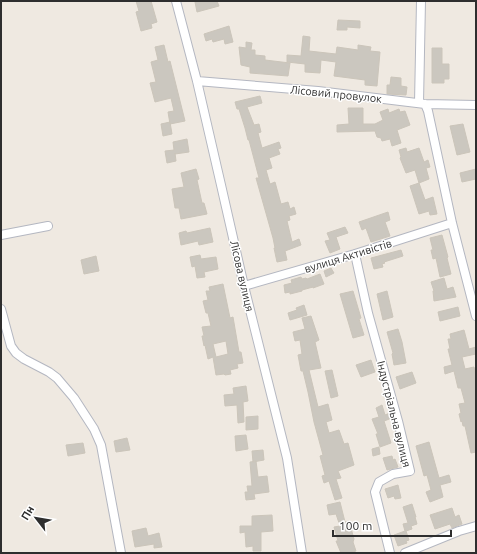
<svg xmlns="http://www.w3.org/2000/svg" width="477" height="554" font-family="Ubuntu,sans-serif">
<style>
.building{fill:#cbc7bf;stroke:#cbc5ba;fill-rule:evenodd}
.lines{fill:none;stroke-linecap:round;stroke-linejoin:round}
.minor-casing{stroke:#b4b7c1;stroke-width:10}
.minor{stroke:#fff;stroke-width:8}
.labels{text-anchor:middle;stroke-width:3;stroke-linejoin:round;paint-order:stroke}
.street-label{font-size:11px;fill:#2e2e2e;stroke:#fff}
</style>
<rect width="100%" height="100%" fill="#efe9e1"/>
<!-- building -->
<path class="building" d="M 136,1 L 151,1 L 157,22 L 151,24 L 152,28 L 141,31 L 136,12 L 139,11 Z
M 200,1 L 217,1 L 219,6 L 197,12 L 195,2 Z
M 338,20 L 360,21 L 360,28 L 347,27 L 347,30 L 337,30 Z
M 229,26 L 233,42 L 225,44 L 224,39 L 213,42 L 212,39 L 206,41 L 204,34 Z
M 303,36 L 310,37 L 309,51 L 336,54 L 337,47 L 358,50 L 358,45 L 371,47 L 370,51 L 380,52 L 377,86 L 365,85 L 365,80 L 334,76 L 336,62 L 321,60 L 320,73 L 305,72 L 305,64 L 287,62 L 287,55 L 301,56 Z
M 246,42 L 252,43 L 251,50 L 255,50 L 255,55 L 265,56 L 265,60 L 290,63 L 288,76 L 250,73 L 250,67 L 241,65 L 239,47 L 246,48 Z
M 164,45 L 168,62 L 170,61 L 185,121 L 170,124 L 168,112 L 174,111 L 171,98 L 155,102 L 150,83 L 156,82 L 151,62 L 158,60 L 155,47 Z
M 432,48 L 442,48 L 442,64 L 449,64 L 449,79 L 444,79 L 444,83 L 432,83 Z
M 391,77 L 401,78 L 401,86 L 407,87 L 406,95 L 387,94 L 387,85 L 390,85 Z
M 260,96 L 262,103 L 247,107 L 254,125 L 259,124 L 261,132 L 258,133 L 262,148 L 279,142 L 281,148 L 278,149 L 280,154 L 269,158 L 272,168 L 266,170 L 270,184 L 275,182 L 281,204 L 288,202 L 290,209 L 294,207 L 296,214 L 289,216 L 290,220 L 287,221 L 292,242 L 299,239 L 301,245 L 285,251 L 287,260 L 277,262 L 274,248 L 275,248 L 273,238 L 256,178 L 259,178 L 249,140 L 248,140 L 245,128 L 239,109 L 237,109 L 235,102 Z
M 348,108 L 363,108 L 363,124 L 375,124 L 383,120 L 380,112 L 388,109 L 389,113 L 399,109 L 400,112 L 405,111 L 410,125 L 397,130 L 401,143 L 392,146 L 390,139 L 382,141 L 381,138 L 377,137 L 375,131 L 337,132 L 337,125 L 349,124 Z
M 170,122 L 172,134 L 163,136 L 161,124 Z
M 463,124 L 470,152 L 457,155 L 450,126 Z
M 187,139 L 189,152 L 175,154 L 175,153 L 176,161 L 167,163 L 165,151 L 174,150 L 173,142 Z
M 406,148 L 407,152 L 419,148 L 424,162 L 428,160 L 430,167 L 426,168 L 429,179 L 419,183 L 415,170 L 406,173 L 400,158 L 401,157 L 399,150 Z
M 196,169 L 199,179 L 197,180 L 202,203 L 204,203 L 207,214 L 181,219 L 179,208 L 175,208 L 172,189 L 184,187 L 181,173 Z
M 476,169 L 476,179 L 462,182 L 460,173 Z
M 419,183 L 425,200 L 433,197 L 437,214 L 430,215 L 429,211 L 419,214 L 410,186 Z
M 388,212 L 390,220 L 385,222 L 390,236 L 371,242 L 366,228 L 362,230 L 359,222 Z
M 345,227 L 348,233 L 336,237 L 340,249 L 330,253 L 325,241 L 330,240 L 327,233 Z
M 210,228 L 213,242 L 199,245 L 198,241 L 181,245 L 179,233 L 186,231 L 187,233 Z
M 442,235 L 448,257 L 447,258 L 451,274 L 440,277 L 436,258 L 433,259 L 431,250 L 433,250 L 430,238 Z
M 401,250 L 403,256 L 384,262 L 385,263 L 382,264 L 383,267 L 374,269 L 371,258 Z
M 200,255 L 201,259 L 216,257 L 218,269 L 204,272 L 205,277 L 197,278 L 195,266 L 192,267 L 190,257 Z
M 96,256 L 99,271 L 84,274 L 81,260 Z
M 331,268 L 334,273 L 326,277 L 324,271 Z
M 320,274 L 324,284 L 313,288 L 313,287 L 302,290 L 302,291 L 290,294 L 290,292 L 285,293 L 284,285 L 292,283 L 291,280 L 301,277 L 302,279 L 306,278 L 307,279 Z
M 444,278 L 447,289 L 453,287 L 456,297 L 434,301 L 433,291 L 434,291 L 431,282 Z
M 223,284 L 230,318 L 233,317 L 239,352 L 241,352 L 243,363 L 237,364 L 238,368 L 230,370 L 231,374 L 225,375 L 224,374 L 216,375 L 213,357 L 208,359 L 205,345 L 204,346 L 202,336 L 204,336 L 202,327 L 211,326 L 208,313 L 206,313 L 203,301 L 208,300 L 206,291 L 210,291 L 209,287 ZM 226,341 L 228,354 L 216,357 L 213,344 Z
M 353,291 L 361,318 L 359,319 L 364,335 L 353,338 L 340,294 Z
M 387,291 L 393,317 L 383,320 L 377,294 Z
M 304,305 L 307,315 L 290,320 L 288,313 L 297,310 L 296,308 Z
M 458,307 L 460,316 L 440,321 L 438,312 Z
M 311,316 L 319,340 L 315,342 L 321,368 L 309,370 L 318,407 L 328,404 L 332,420 L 326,422 L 329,433 L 339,430 L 344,444 L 348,443 L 354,465 L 338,471 L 341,478 L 336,479 L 342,498 L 335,500 L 329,481 L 324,483 L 322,476 L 325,475 L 320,456 L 323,455 L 314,422 L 308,392 L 303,371 L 301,371 L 298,355 L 302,354 L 300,340 L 295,341 L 293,332 L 305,329 L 302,318 Z
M 398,329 L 402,342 L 406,363 L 394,365 L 392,354 L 393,353 L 387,332 Z
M 464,330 L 469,349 L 476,347 L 476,354 L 462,357 L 465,369 L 474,367 L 476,376 L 476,452 L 471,453 L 465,426 L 463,426 L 462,421 L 461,422 L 459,414 L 461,413 L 459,404 L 465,403 L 461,388 L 458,388 L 454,371 L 445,374 L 444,367 L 452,365 L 448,349 L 450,349 L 448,339 L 451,339 L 450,334 Z
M 371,360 L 375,372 L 361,377 L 356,365 Z
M 332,370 L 338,396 L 331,398 L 325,371 Z
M 412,372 L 416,383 L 400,389 L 396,377 Z
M 246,386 L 248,401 L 243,402 L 244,422 L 238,423 L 237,405 L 225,406 L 224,395 L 234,394 L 233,388 Z
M 382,405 L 385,415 L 390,413 L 392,418 L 384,421 L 391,443 L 380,447 L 376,434 L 378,434 L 372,419 L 379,417 L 376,408 Z
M 258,416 L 258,429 L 246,430 L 246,417 Z
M 246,435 L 248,449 L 236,451 L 235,436 Z
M 127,438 L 130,450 L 116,452 L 114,441 Z
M 429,442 L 439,478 L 449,475 L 451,482 L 440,485 L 443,497 L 430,502 L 426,492 L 431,490 L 427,475 L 424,476 L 416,446 Z
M 83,443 L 85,453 L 68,456 L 66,445 Z
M 379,447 L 380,454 L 373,456 L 372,449 Z
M 263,450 L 264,460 L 253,462 L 252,451 Z
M 392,456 L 393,460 L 395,459 L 398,467 L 387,470 L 383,458 Z
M 256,461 L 258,477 L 267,476 L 269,492 L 254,494 L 255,499 L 246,500 L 245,492 L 248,492 L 247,486 L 252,486 L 250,462 Z
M 398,485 L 401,498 L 395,499 L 394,496 L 388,498 L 385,489 Z
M 340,502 L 345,522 L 349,521 L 354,539 L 353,542 L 356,551 L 349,553 L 341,553 L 336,541 L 338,541 L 334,527 L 340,526 L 336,514 L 329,515 L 327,505 Z
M 412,504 L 416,517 L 415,517 L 417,524 L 411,526 L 412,529 L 406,531 L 409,540 L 406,541 L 407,543 L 398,546 L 394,535 L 405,531 L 403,524 L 408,523 L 403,507 Z
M 452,508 L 455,517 L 459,515 L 462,524 L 452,528 L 450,524 L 435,529 L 430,515 Z
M 272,515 L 273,531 L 261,532 L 261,551 L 253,551 L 253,546 L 246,547 L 245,532 L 240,533 L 240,526 L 252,526 L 252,516 Z
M 146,528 L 148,536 L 159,533 L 162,547 L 154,548 L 154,544 L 135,547 L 132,531 Z"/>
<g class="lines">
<defs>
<path id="minor" d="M 176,1 L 197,81 L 221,185 L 244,286 L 287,458 L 302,553
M 197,81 L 318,91 L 425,104 L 476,105
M 419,103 L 421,1
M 425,104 L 428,111 L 452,223 L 476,316
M 1,235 L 48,226
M 355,254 L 368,313 L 398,421 L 410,471 L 393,474 L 379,482 L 375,492 L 390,553
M 244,286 L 355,254 L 452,223
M 1,309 L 11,346 L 16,353 L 24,359 L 49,372 L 57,378 L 74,398 L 94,429 L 101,445 L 121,553
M 405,553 L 459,531 L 476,526"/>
</defs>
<!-- minor casing -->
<use href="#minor" class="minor-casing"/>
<!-- minor -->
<use href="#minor" class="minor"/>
</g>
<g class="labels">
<!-- street labels -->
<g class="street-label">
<text transform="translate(336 94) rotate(6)" y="4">Лісовий провулок</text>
<text transform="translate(348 256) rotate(-17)" y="4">вулиця Активістів</text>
<text transform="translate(242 276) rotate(77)" y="4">Лісова вулиця</text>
<text transform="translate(394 414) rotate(76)" y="4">Індустріальна вулиця</text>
</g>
</g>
<!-- border -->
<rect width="477" height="554" fill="none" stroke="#2e2e2e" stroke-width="4"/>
<!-- north arrow -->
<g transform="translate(36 518) rotate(301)" stroke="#ffffff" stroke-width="3" paint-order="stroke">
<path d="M0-3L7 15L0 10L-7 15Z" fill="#2e2e2e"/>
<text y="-6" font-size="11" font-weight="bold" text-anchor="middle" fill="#2e2e2e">Пн</text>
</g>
<!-- scale -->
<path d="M333 530v6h118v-6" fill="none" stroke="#2e2e2e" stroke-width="2"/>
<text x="339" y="530" font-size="12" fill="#2e2e2e" stroke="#ffffff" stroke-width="3" paint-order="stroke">100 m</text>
</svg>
